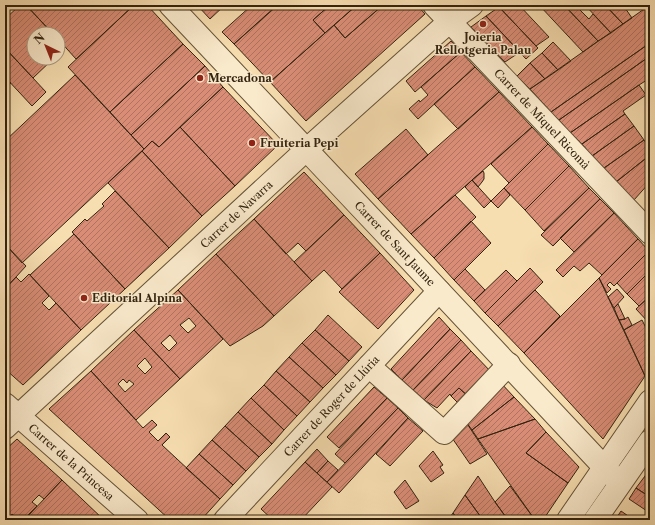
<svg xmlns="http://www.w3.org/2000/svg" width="655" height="525" font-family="'Libre Caslon Text',serif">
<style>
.building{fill:url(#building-hatch);stroke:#33230f;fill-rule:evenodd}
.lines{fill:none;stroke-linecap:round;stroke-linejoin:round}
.minor-casing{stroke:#645238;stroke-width:24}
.minor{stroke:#faeacc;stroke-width:22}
.poi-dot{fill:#8f2418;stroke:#faeacc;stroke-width:1.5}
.labels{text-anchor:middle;stroke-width:3;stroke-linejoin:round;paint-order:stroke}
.poi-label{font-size:11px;font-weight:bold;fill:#33230f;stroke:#faeacc;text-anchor:start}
.street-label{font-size:11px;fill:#33230f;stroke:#faeacc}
</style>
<defs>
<pattern id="building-hatch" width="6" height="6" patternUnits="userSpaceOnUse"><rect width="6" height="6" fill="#d98d76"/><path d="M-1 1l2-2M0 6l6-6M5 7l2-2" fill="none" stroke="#b1735f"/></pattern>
</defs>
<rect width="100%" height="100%" fill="#f7deb1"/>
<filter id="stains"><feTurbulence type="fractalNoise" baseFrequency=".005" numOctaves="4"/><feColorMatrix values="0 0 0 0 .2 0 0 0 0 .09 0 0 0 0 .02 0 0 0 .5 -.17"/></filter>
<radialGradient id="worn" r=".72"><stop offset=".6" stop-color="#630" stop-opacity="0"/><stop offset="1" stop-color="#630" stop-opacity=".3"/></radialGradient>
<!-- building -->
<path class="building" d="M 20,5 L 26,5 L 53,34 L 34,34 L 34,58 L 54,58 L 33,78 L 5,48 L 5,19 Z
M 26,5 L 134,5 L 76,59 L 58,39 L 58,34 L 53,34 Z
M 134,5 L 147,5 L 183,44 L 110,112 L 68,67 Z
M 197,5 L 225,5 L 210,19 Z
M 252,5 L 275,5 L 276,6 L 234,44 L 222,32 Z
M 278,5 L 330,5 L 313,20 L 325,33 L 270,82 L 234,44 Z
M 330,5 L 357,5 L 325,33 L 313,20 Z
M 357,5 L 383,5 L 345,38 L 334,25 Z
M 383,5 L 417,5 L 425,14 L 306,121 L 270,82 L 334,25 L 345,38 Z
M 502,5 L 519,5 L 549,37 L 536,46 L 499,7 Z
M 539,5 L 564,5 L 598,41 L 583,52 Z
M 564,5 L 585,5 L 580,10 L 589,19 L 593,14 L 611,33 L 598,41 Z
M 585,5 L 605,5 L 623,24 L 611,33 Z
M 605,5 L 623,5 L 632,18 L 623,24 Z
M 499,7 L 538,48 L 526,59 L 486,16 Z
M 647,7 L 650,11 L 650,43 L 551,112 L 530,89 Z
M 486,16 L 520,52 L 505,62 L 471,27 Z
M 58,39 L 65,47 L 58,54 Z
M 451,41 L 461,52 L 415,92 L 406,81 Z
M 553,42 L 571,61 L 558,70 L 542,53 Z
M 650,43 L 650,56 L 559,120 L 551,112 Z
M 183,44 L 205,66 L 131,135 L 110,112 Z
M 5,48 L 46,92 L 32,106 L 5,77 Z
M 461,52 L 475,67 L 418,119 L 409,109 L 419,100 L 420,102 L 428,95 L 421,87 Z
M 542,53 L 558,70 L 545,79 L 530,63 Z
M 650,56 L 650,78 L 639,85 L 570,133 L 559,120 Z
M 530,63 L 545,79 L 530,89 L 517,76 Z
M 205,66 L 223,87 L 159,147 L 152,141 L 144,149 L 131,135 Z
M 475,67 L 499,92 L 458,129 L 434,104 Z
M 75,75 L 144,149 L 22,263 L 5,244 L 5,141 Z
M 5,77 L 11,83 L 5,89 Z
M 639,85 L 646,95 L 623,111 L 625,114 L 582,144 L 570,133 Z
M 223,87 L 278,145 L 235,186 L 180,127 Z
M 499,92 L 532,127 L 411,234 L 378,199 Z
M 625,114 L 634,126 L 592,156 L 582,144 Z
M 634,126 L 644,140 L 604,168 L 592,156 Z
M 180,127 L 235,186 L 202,216 L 142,151 L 152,141 L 159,147 Z
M 532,127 L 548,144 L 509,183 L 491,164 Z
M 406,129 L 428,155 L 378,199 L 355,174 Z
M 644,140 L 650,149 L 650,155 L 616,182 L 604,168 Z
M 548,144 L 569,166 L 525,210 L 504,188 Z
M 142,151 L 202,216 L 169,248 L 108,183 Z
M 650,155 L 650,182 L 634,200 L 616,182 Z
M 569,166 L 589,188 L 544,231 L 525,210 Z
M 483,171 L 484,173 L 484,179 L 482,182 L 478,187 L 472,180 Z
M 304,172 L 344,215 L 306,251 L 298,243 L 286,254 L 254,219 Z
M 472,180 L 491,201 L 484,208 L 465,187 Z
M 504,188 L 510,195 L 498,208 L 491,201 Z
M 589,188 L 600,199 L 553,246 L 541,235 Z
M 115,191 L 169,248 L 125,289 L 72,232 L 85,219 L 87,221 L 104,206 L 102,204 Z
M 455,195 L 476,217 L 434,258 L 411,234 Z
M 600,199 L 614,213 L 574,252 L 560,238 Z
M 614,213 L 638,239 L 602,275 L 589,263 L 580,271 L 574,266 L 563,277 L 556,270 Z
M 344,215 L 380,253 L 342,289 L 324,270 L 312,281 L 294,262 Z
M 254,219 L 312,281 L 274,316 L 216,254 Z
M 471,221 L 491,243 L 454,280 L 434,258 Z
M 74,234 L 125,289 L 81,330 L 30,275 Z
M 638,239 L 649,251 L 614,286 L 610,282 L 607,285 L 611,289 L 607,293 L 599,278 Z
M 5,244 L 26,266 L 5,289 Z
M 649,251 L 650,252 L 650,271 L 627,294 L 617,283 Z
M 380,253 L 414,290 L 378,329 L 339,292 Z
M 216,254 L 274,316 L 263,326 L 230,346 L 178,290 Z
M 530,268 L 543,282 L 498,326 L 485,313 Z
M 465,269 L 485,290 L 474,301 L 454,280 Z
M 506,270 L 517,281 L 485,313 L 474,301 Z
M 650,271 L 650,296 L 639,306 L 627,294 Z
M 29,274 L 49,296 L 42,303 L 49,310 L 56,303 L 81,330 L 23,385 L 5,369 L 5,289 L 16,277 L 21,282 Z
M 599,278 L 645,376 L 603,439 L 524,353 Z
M 617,289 L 624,297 L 614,308 L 608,297 Z
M 178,290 L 223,339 L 180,379 L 134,330 ZM 189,318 L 196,326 L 188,333 L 180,325 ZM 170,335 L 177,343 L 169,351 L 161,343 Z
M 535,290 L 560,316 L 524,353 L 498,326 Z
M 650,296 L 650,324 L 636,309 Z
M 618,304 L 625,319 L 619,320 L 614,308 Z
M 328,315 L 362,347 L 349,361 L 315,330 Z
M 439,317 L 450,329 L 402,380 L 391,369 Z
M 628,317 L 632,325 L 624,330 L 619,320 L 625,319 Z
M 642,320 L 650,336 L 650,370 L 645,376 L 624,330 Z
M 450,329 L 461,340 L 413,390 L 402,380 Z
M 134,330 L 180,379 L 136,420 L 91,371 ZM 145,358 L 152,367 L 145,374 L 137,366 ZM 123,379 L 127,383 L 129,380 L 134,384 L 125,392 L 118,384 Z
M 315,330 L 349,361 L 336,375 L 302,343 Z
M 461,340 L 471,351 L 424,400 L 413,390 Z
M 302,343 L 336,375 L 323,388 L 289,357 Z
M 471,351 L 493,374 L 470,398 L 459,388 L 451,396 L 450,394 L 437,408 L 424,400 Z
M 289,357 L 323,388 L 310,402 L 276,371 Z
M 91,371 L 143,428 L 152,420 L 157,425 L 149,432 L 158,441 L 166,433 L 170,437 L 162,445 L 220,499 L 201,520 L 170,520 L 49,409 Z
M 276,371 L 310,402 L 297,416 L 264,385 Z
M 500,382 L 514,397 L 472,430 L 464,419 Z
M 264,385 L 297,416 L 284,430 L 251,398 Z
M 374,387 L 387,398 L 339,448 L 327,437 Z
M 459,388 L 470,398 L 462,407 L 451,396 Z
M 514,397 L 535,419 L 478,439 L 472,430 Z
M 251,398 L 284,430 L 272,444 L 238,412 Z
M 387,398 L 398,408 L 345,463 L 335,454 Z
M 398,408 L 408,418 L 339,493 L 327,482 Z
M 238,412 L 272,444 L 259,457 L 225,426 Z
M 408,418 L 423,431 L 390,466 L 376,454 Z
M 464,419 L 487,454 L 470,464 L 450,435 Z
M 535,419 L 546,432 L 526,453 L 568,483 L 543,520 L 535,520 L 478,439 Z
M 225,426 L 259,457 L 246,471 L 212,440 Z
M 546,432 L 579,467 L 568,483 L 526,453 Z
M 17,439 L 62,480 L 44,499 L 39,495 L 32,502 L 37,506 L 23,520 L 19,520 L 12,514 L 7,520 L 5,518 L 5,450 Z
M 212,440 L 246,471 L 233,485 L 199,454 Z
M 317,449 L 328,461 L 317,473 L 305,462 Z
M 433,451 L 443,465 L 440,467 L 444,473 L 431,482 L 419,466 Z
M 199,454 L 233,485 L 220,499 L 186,468 Z
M 328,461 L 338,470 L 327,482 L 317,473 Z
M 305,462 L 332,487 L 301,520 L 273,520 L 261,509 Z
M 650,468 L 650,480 L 645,476 Z
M 478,476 L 495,502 L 508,520 L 483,520 L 465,495 Z
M 645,476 L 650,480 L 650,497 L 636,488 Z
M 62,480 L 104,520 L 34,520 L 29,515 Z
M 405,480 L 419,501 L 406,509 L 394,492 Z
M 510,486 L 535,520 L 508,520 L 495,502 Z
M 636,488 L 650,497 L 650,513 L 629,499 Z
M 465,495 L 483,520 L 458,520 L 453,513 Z
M 621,511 L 634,520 L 615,520 Z
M 453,513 L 458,520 L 448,520 Z"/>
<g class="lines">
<defs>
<g id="minor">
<path id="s1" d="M 170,5 C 315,159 460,312 604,467 L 620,483"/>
<path id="s2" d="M 434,5 L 650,233"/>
<path d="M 369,366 L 444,433 L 509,364"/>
<path id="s3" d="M 5,404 L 137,520"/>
<path id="s4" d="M 5,428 L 306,150 L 450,21 L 472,5"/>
<path id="s5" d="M 225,520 L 439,291"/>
<path d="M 568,520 L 650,401"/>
<path d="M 595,520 L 650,441"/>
</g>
</defs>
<!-- minor casing -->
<use href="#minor" class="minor-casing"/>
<!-- minor -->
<use href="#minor" class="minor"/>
</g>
<!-- markers -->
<g class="poi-dot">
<circle cx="483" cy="24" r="4"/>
<circle cx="200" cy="78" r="4"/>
<circle cx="252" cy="143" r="4"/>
<circle cx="84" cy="298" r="4"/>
</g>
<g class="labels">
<!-- poi labels -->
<g class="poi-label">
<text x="483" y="41" text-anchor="middle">Joieria<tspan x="483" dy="13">Rellotgeria Palau</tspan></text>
<text x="208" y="82">Mercadona</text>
<text x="260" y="147">Fruiteria Pepi</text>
<text x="92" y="302">Editorial Alpina</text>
</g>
<!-- street labels -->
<g class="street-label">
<text dy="4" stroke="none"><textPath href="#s2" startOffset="157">Carrer de Miquel Ricomà</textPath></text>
<text dy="4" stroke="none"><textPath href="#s4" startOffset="315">Carrer de Navarra</textPath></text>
<text dy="4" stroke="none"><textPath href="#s1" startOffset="328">Carrer de Sant Jaume</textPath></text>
<text dy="4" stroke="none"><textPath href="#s5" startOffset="156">Carrer de Roger de Llúria</textPath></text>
<text dy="4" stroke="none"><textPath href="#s3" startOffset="88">Carrer de la Princesa</textPath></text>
</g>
</g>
<!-- margin -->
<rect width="655" height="525" fill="none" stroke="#f7deb1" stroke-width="20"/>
<rect x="6" y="6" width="643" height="513" fill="none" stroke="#33230f" stroke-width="2"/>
<rect x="10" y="10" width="635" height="505" fill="none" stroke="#33230f"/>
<!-- north arrow -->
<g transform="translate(46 46) rotate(317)"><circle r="19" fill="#faeacc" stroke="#aa9a80"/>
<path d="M0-3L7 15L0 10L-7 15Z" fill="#8f2418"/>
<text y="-6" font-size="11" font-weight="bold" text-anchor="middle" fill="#33230f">N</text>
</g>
<rect width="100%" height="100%" filter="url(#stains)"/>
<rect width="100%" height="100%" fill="url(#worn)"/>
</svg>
